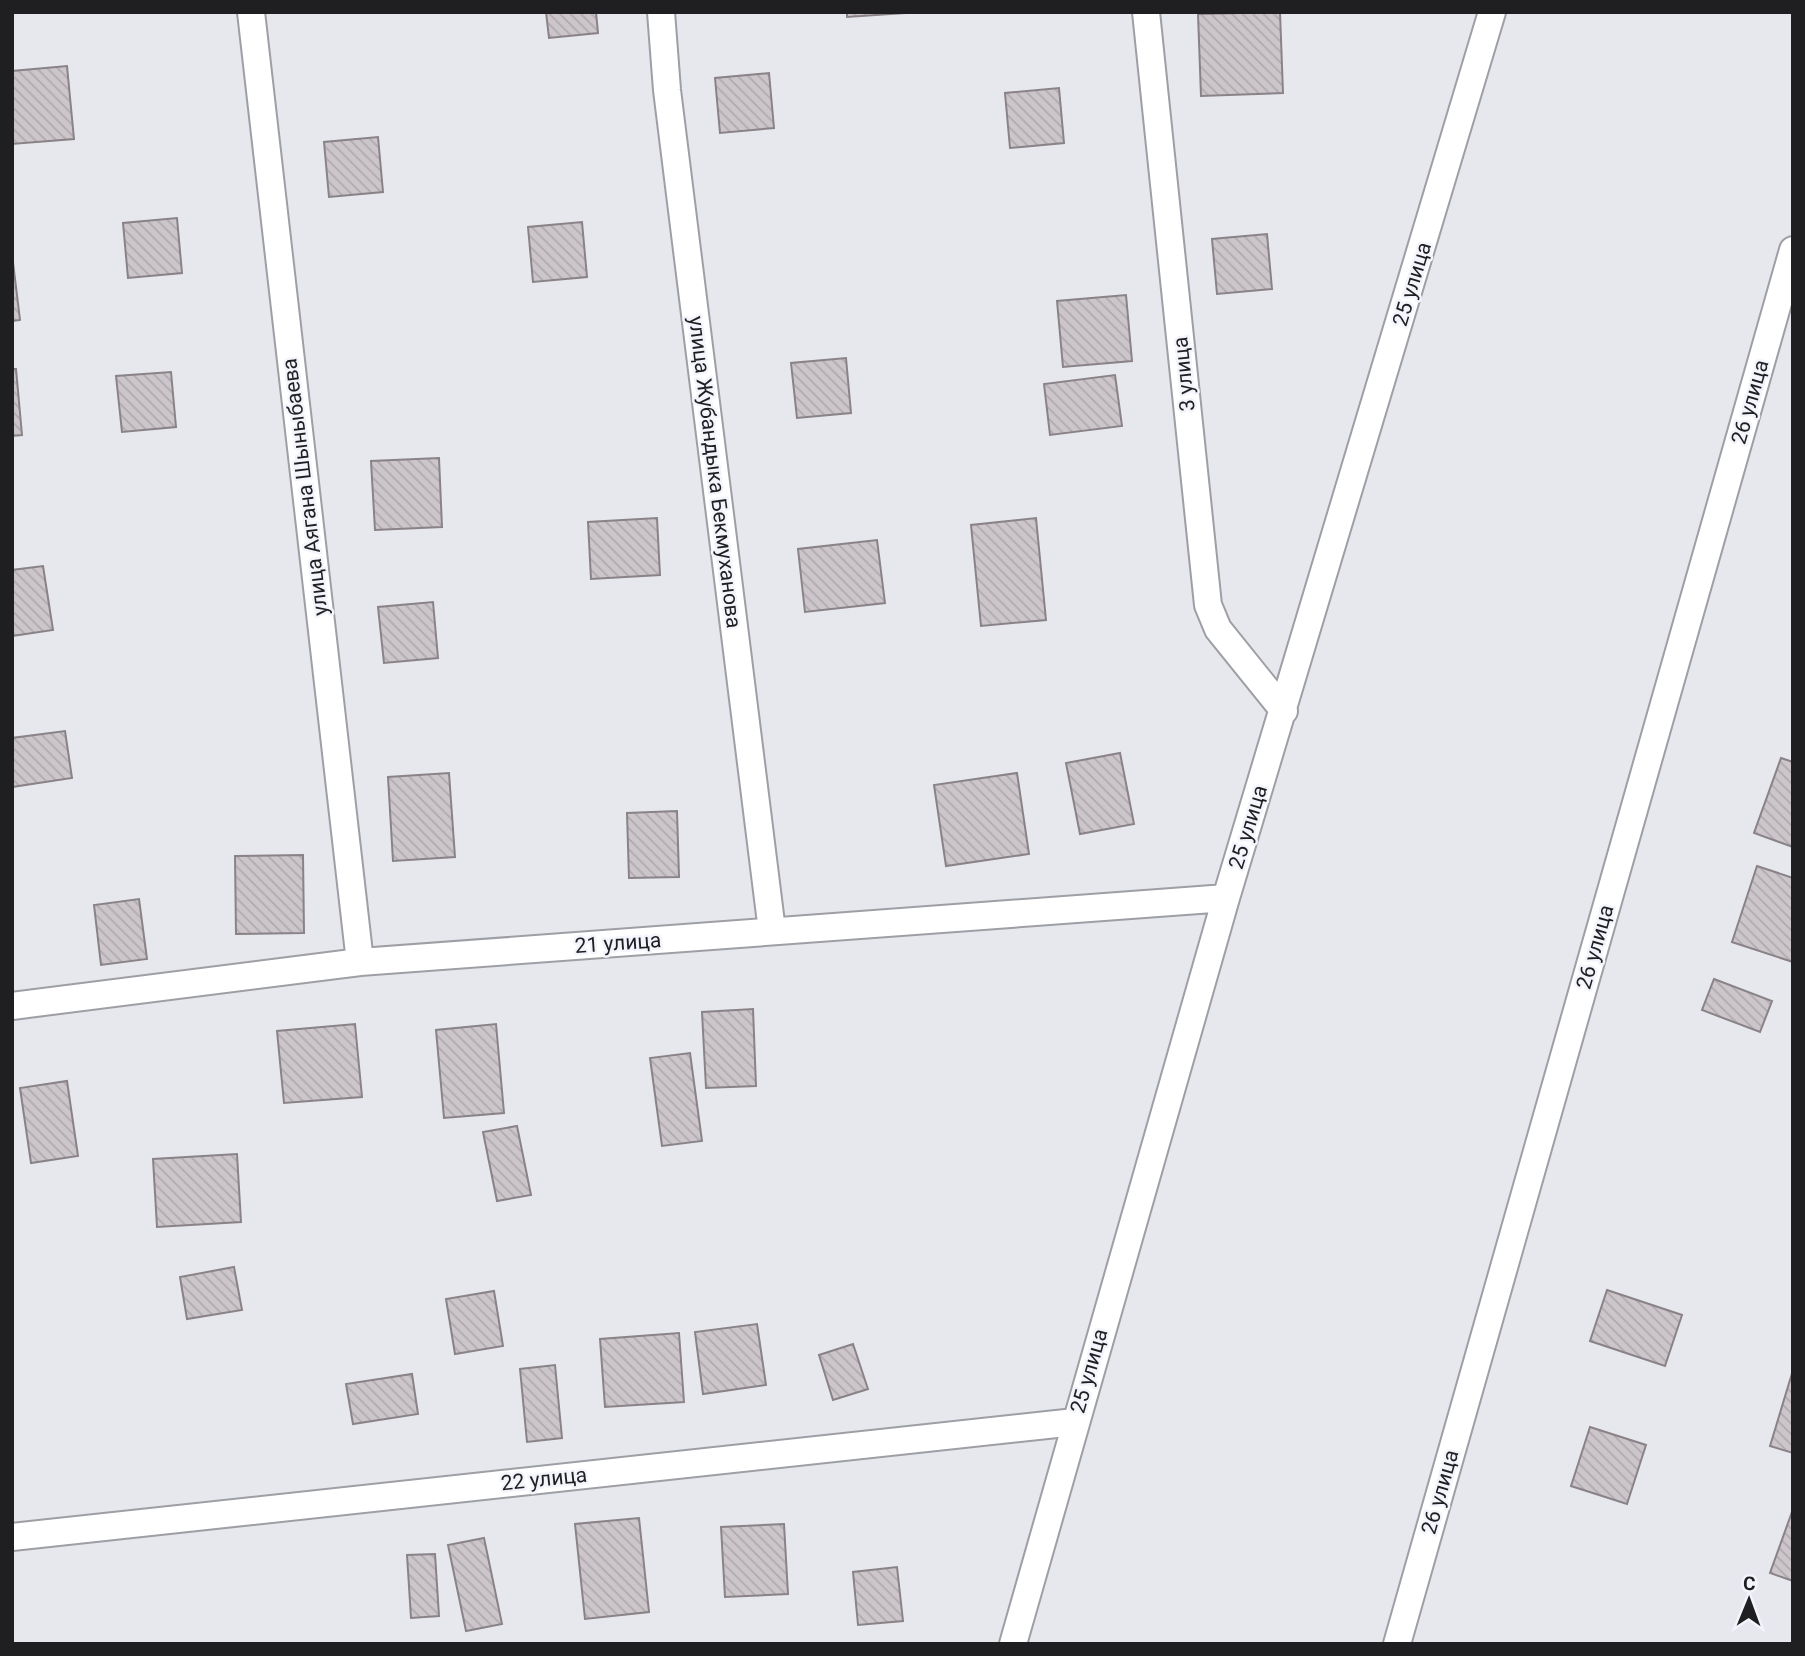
<svg xmlns="http://www.w3.org/2000/svg" width="1805" height="1656" font-family="Roboto,sans-serif">
<style>
.building{fill:url(#building-back-hatch);stroke:#898387;stroke-width:2}
.lines{fill:none;stroke-linecap:round;stroke-linejoin:round}
.minor-casing{stroke:#9e9fa5;stroke-width:30}
.minor{stroke:#fff;stroke-width:26}
.labels{text-anchor:middle;stroke-width:5;stroke-linejoin:round;paint-order:stroke}
.street-label{font-size:21px;fill:#1f1f22;stroke:#f4f5fc}
</style>
<defs>
<pattern id="building-back-hatch" width="6" height="6" patternUnits="userSpaceOnUse" patternTransform="scale(1.75)"><rect width="6" height="6" fill="#ccc6ca"/><path d="M-1 5l2 2M0 0l6 6M5-1l2 2" fill="none" stroke="#afaaad"/></pattern>
</defs>
<rect width="100%" height="100%" fill="#e7e8ee"/>
<!-- building -->
<path class="building" d="M 546,12 L 596,12 L 598,33 L 549,38 Z
M 847,12 L 921,12 L 847,17 Z
M 1280,12 L 1283,93 L 1201,96 L 1198,14 Z
M 67,66 L 74,139 L 12,144 L 12,71 Z
M 769,73 L 774,128 L 720,133 L 715,78 Z
M 1059,88 L 1064,143 L 1010,148 L 1005,93 Z
M 378,137 L 383,192 L 329,197 L 324,142 Z
M 177,218 L 182,273 L 128,278 L 123,223 Z
M 582,222 L 587,277 L 533,282 L 528,227 Z
M 1267,234 L 1272,289 L 1217,294 L 1212,239 Z
M 12,254 L 20,320 L 12,321 Z
M 1126,295 L 1132,361 L 1063,367 L 1057,301 Z
M 846,358 L 851,413 L 797,418 L 791,363 Z
M 12,369 L 16,369 L 22,435 L 12,436 Z
M 171,372 L 176,427 L 122,432 L 116,376 Z
M 1115,375 L 1122,426 L 1050,435 L 1044,384 Z
M 439,458 L 442,527 L 375,530 L 371,461 Z
M 657,518 L 660,575 L 591,579 L 588,522 Z
M 1036,518 L 1046,620 L 981,626 L 971,525 Z
M 877,540 L 885,603 L 805,612 L 798,549 Z
M 43,566 L 53,630 L 12,636 L 12,570 Z
M 433,602 L 438,658 L 384,663 L 378,607 Z
M 65,731 L 72,778 L 12,787 L 12,738 Z
M 1120,753 L 1134,824 L 1080,834 L 1066,763 Z
M 1781,758 L 1793,762 L 1793,847 L 1754,833 Z
M 449,773 L 455,857 L 393,861 L 388,777 Z
M 1017,773 L 1029,854 L 946,866 L 934,785 Z
M 677,811 L 679,877 L 629,878 L 627,813 Z
M 303,855 L 304,933 L 236,934 L 235,856 Z
M 1757,866 L 1793,878 L 1793,962 L 1732,942 Z
M 139,899 L 147,959 L 101,965 L 94,905 Z
M 1714,979 L 1772,1001 L 1760,1032 L 1702,1010 Z
M 753,1009 L 756,1086 L 706,1088 L 702,1012 Z
M 355,1024 L 362,1097 L 284,1103 L 277,1031 Z
M 496,1024 L 504,1113 L 444,1118 L 436,1030 Z
M 690,1053 L 702,1141 L 662,1146 L 650,1058 Z
M 67,1081 L 78,1156 L 31,1163 L 20,1088 Z
M 517,1126 L 531,1195 L 497,1201 L 483,1132 Z
M 237,1154 L 241,1222 L 157,1227 L 153,1159 Z
M 234,1267 L 242,1310 L 187,1319 L 180,1277 Z
M 1607,1290 L 1682,1315 L 1665,1366 L 1590,1341 Z
M 494,1291 L 503,1346 L 455,1354 L 446,1299 Z
M 757,1324 L 766,1385 L 703,1394 L 695,1332 Z
M 679,1333 L 684,1402 L 605,1407 L 600,1339 Z
M 853,1344 L 868,1389 L 833,1400 L 819,1355 Z
M 555,1365 L 562,1438 L 527,1442 L 520,1369 Z
M 1793,1370 L 1793,1453 L 1770,1446 Z
M 412,1374 L 418,1414 L 353,1424 L 346,1384 Z
M 1590,1427 L 1646,1445 L 1627,1504 L 1571,1486 Z
M 1793,1509 L 1793,1581 L 1770,1573 Z
M 639,1518 L 649,1612 L 585,1619 L 575,1524 Z
M 784,1524 L 788,1594 L 725,1597 L 721,1527 Z
M 484,1538 L 502,1624 L 466,1631 L 448,1545 Z
M 435,1554 L 439,1616 L 411,1618 L 407,1555 Z
M 897,1567 L 903,1621 L 858,1625 L 853,1572 Z"/>
<g class="lines">
<defs>
<path id="minor" d="M 251,12 L 360,962
M 661,12 L 667,90 L 772,931
M 1146,12 L 1208,605 L 1218,629 L 1284,711
M 12,1006 L 360,962 L 1226,898
M 12,1537 L 1075,1422
M 1013,1644 L 1226,898 L 1492,12
M 1397,1644 L 1793,250"/>
</defs>
<!-- minor casing -->
<use href="#minor" class="minor-casing"/>
<!-- minor -->
<use href="#minor" class="minor"/>
</g>
<g class="labels">
<!-- street labels -->
<g class="street-label">
<text transform="translate(1412 284) rotate(-73)" y="7">25 улица</text>
<text transform="translate(1184 374) rotate(-96)" y="7">3 улица</text>
<text transform="translate(1750 402) rotate(-74)" y="7">26 улица</text>
<text transform="translate(715 472) rotate(83)" y="7">улица Жубандыка Бекмуханова</text>
<text transform="translate(305 487) rotate(-97)" y="7">улица Аягана Шыныбаева</text>
<text transform="translate(1248 827) rotate(-73)" y="7">25 улица</text>
<text transform="translate(618 943) rotate(-4)" y="7">21 улица</text>
<text transform="translate(1595 947) rotate(-74)" y="7">26 улица</text>
<text transform="translate(1089 1371) rotate(-74)" y="7">25 улица</text>
<text transform="translate(544 1479) rotate(-6)" y="7">22 улица</text>
<text transform="translate(1440 1492) rotate(-74)" y="7">26 улица</text>
</g>
</g>
<!-- border -->
<rect width="1805" height="1656" fill="none" stroke="#1f1f22" stroke-width="28"/>
<!-- north arrow -->
<g transform="translate(1749 1600) rotate(1)" stroke="#f4f5fc" stroke-width="5" paint-order="stroke">
<path d="M0-5L12 26L0 18L-12 26Z" fill="#1f1f22"/>
<text y="-10" font-size="19" font-weight="bold" text-anchor="middle" fill="#1f1f22">С</text>
</g>
</svg>
